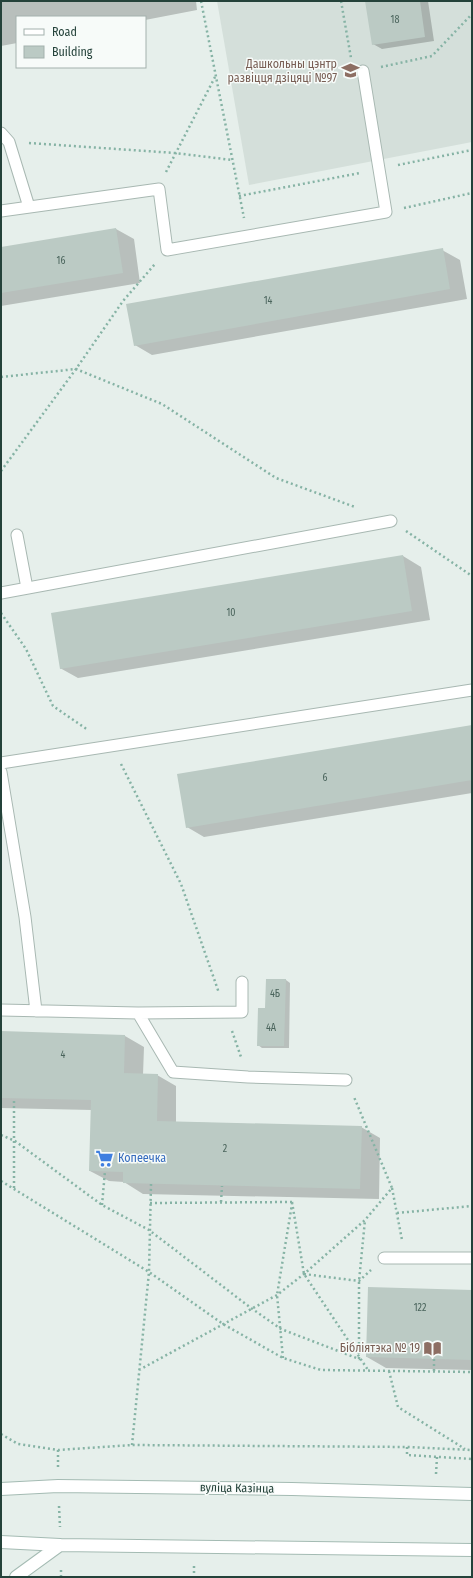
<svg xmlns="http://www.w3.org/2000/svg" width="473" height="1578" font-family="'Fira Sans Condensed',sans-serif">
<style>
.built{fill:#d4dfda}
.shadow{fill:#0003}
.building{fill:#bbcac4}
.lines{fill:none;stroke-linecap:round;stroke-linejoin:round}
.lane-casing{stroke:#a8b8b2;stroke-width:13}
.secondary-casing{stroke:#a4bbb3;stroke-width:14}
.path{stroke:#86b3a5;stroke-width:2.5;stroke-dasharray:2 3;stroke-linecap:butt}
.lane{stroke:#fff;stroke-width:11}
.secondary{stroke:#fff;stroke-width:12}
.labels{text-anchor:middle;stroke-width:3;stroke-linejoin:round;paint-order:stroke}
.number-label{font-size:10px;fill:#4a645c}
.education-label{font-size:12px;fill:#785e54;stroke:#f7fbf9;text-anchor:end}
.shop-label{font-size:12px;fill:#366cbe;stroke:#f7fbf9;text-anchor:start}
.street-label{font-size:12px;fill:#24423a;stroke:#f7fbf9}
</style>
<rect width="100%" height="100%" fill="#e6efeb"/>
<!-- built -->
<path class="built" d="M 217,1 L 472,1 L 472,142 L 249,185 Z"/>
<!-- shadow -->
<path class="shadow" d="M 1,1 L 196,1 L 197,10 L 145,20 L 145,17 L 17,17 L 17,43 L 1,46 Z
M 366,1 L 428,1 L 434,41 L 382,49 L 373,44 Z
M 116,229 L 134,239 L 140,283 L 1,306 L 1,248 Z
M 442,250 L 460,260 L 467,299 L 152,355 L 135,345 Z
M 403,556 L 421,567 L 430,620 L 78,678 L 60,668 Z
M 472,726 L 472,793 L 204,837 L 187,827 Z
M 267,980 L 286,980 L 290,983 L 289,1048 L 262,1048 L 258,1045 L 266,1009 Z
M 1,1032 L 125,1036 L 144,1047 L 143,1075 L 157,1075 L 176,1086 L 176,1122 L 361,1127 L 380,1138 L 379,1199 L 143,1194 L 124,1182 L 109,1181 L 90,1171 L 92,1110 L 1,1108 Z
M 472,1291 L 472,1370 L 386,1368 L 367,1357 Z"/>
<!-- building -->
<path class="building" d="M 365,1 L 420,1 L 425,37 L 372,45 Z
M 116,228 L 123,273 L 1,293 L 1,247 Z
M 443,248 L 450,289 L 134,346 L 126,304 Z
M 403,555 L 412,611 L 60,669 L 51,613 Z
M 472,725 L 472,780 L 186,828 L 177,774 Z
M 266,979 L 286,979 L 284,1046 L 257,1046 L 258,1008 L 265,1008 Z
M 1,1031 L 125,1035 L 124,1073 L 158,1074 L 157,1121 L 362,1126 L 360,1189 L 123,1183 L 123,1172 L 89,1171 L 91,1100 L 1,1098 Z
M 368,1287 L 472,1290 L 472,1360 L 366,1357 Z"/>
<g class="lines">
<defs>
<path id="lane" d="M 1,133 L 9,142 L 29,207
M 1,211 L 159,189 L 167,250 L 386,212 L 363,71
M 17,535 L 27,588
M 1,593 L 391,521
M 1,763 L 472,690
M 1,772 L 25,917 L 36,1011
M 1,1010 L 138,1013 L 173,1072 L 248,1077 L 346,1080
M 138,1013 L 242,1012 L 242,982
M 384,1258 L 472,1258"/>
<path id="secondary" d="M 1,1489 L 58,1486 L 292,1489 L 472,1494
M 1,1542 L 60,1545 L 472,1550
M 16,1577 L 60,1545"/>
</defs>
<!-- lane casing -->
<use href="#lane" class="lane-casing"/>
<!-- secondary casing -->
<use href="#secondary" class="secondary-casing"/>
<!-- path -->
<path class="path" d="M 201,1 L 244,218
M 341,1 L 351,58
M 381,67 L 432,56 L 472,14
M 29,143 L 175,153 L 232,160
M 398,165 L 472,150
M 166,172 L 215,77
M 239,196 L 360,173
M 404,208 L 472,193
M 1,377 L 76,369 L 162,404 L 276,478 L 355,507
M 1,471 L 76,369 L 123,301 L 155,264
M 406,531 L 472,576
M 1,613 L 26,649 L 53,706 L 88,730
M 121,764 L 181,884 L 219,993
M 232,1031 L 241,1057
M 1,1135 L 15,1141 L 102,1205 L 149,1230 L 251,1308 L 281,1329 L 359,1359 L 359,1281 L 365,1220
M 1,1181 L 149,1272 L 223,1324 L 283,1358 L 321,1370 L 472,1372
M 14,1188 L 14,1099
M 392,1188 L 402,1240
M 221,1202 L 222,1186
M 292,1202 L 304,1274 L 368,1370
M 150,1203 L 292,1202
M 102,1205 L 105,1171
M 397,1213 L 472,1206
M 304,1274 L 359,1281 L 371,1270
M 283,1358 L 277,1295 L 292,1204
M 139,1370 L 277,1295 L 304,1274 L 365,1220 L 392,1188 L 354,1097
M 389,1371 L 398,1407 L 465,1449
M 434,1371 L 434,1359
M 1,1434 L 18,1444 L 58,1450 L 132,1445 L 407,1447 L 472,1450
M 132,1445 L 149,1272 L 151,1184
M 407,1447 L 407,1455 L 472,1459
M 58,1450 L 58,1467
M 436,1474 L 437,1457
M 59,1506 L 60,1527
M 194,1566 L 194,1577
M 61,1570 L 61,1577"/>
<!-- lane -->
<use href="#lane" class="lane"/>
<!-- secondary -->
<use href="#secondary" class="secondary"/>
</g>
<!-- icons -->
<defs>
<symbol id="school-bare" viewBox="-9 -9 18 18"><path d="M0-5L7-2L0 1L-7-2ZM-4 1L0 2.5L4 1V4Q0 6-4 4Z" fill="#8d6e63" stroke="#f7fbf9" stroke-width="2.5" paint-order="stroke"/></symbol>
<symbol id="supermarket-bare" viewBox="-9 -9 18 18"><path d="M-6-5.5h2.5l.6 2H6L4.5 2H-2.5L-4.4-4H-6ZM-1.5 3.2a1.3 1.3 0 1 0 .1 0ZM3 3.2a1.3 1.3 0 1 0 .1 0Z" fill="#3f7fe0" stroke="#f7fbf9" stroke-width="2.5" paint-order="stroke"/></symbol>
<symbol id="library-bare" viewBox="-9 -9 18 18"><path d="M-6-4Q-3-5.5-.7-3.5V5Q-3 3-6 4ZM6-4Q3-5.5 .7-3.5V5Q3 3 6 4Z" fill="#8d6e63" stroke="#f7fbf9" stroke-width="2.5" paint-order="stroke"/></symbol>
</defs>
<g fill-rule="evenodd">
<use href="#school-bare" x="338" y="58" width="25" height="25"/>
<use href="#supermarket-bare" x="92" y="1146" width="25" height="25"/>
<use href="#library-bare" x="420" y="1336" width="25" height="25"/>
</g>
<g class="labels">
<!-- number labels -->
<g class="number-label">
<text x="395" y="23">18</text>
<text x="61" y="264">16</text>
<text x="268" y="304">14</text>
<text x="231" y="616">10</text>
<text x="325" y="781">6</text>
<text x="275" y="997">4Б</text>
<text x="271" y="1031">4А</text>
<text x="63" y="1058">4</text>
<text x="225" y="1152">2</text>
<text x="420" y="1311">122</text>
</g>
<!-- education labels -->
<g class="education-label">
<text x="337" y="68">Дашкольны цэнтр<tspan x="337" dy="14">развіцця дзіцяці №97</tspan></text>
<text x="420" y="1352">Бібліятэка № 19</text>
</g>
<!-- shop labels -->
<g class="shop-label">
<text x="118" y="1162">Копеечка</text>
</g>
<!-- street labels -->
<g class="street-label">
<text transform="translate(237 1488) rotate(1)" y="4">вуліца Казінца</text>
</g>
</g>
<!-- border -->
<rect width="473" height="1578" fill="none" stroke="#24423a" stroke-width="4"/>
<!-- legend -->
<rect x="16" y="16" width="130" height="52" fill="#f7fbf9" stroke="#a3b1ad"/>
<rect x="24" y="29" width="20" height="6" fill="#ffffff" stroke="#a3b1ad"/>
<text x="52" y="36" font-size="12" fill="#24423a">Road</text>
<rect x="24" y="46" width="20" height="12" fill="#bbcac4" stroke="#a3b1ad"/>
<text x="52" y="56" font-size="12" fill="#24423a">Building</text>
</svg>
